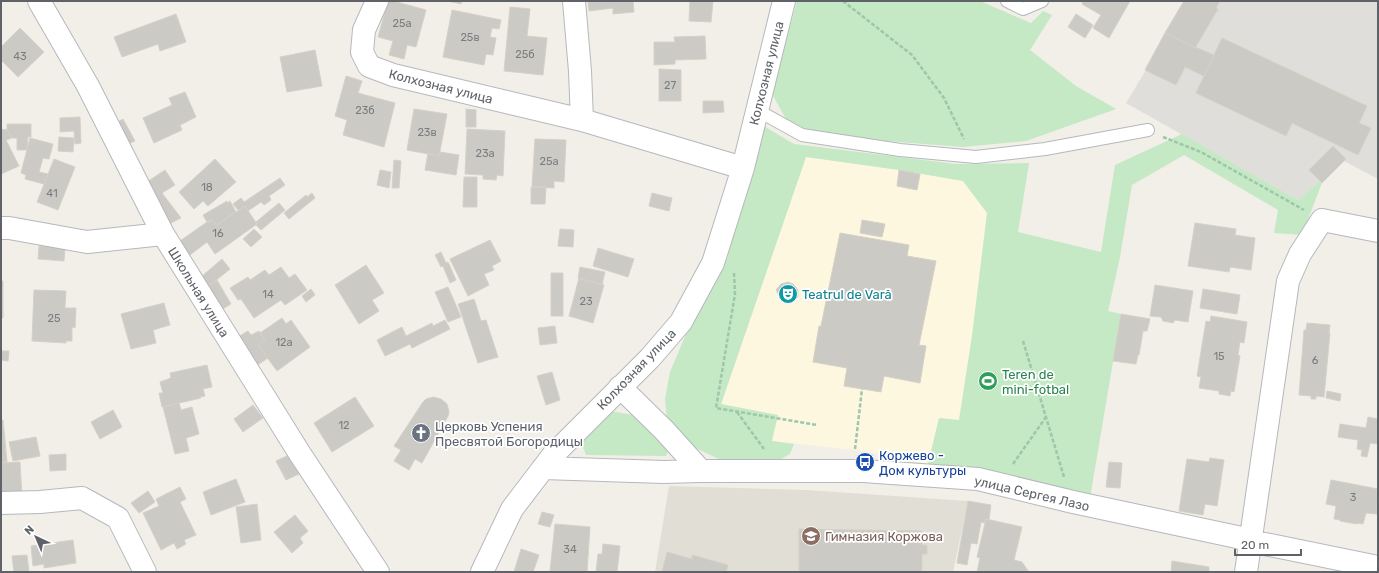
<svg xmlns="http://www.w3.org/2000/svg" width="1379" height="573" font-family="Rubik,sans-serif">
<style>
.commercial{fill:#fef7e0}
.industrial{fill:#e0deda}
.education{fill:#e1ded6}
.green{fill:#c5e8c5}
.building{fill:#cccac5;stroke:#d6d1c6}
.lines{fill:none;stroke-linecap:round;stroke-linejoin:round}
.service-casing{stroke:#b5b8bc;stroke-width:14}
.minor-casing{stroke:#b5b8bc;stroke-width:24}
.path{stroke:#9cc7a9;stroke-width:2.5;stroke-dasharray:4 2;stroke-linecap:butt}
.service{stroke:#fff;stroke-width:12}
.minor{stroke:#fff;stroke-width:22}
.labels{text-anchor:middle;stroke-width:3.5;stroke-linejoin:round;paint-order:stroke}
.number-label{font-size:11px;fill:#7a7d7f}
.street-label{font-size:13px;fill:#5f6368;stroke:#fff}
.culture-label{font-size:13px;fill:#0d838f;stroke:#fff;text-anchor:start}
.leisure-label{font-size:13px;fill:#27864d;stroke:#fff;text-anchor:start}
.worship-label{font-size:13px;fill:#5b616d;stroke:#fff;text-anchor:start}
.transit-label{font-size:13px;fill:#164399;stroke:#fff;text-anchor:start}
.education-label{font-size:13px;fill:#785e54;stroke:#fff;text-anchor:start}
</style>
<rect width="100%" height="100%" fill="#f1efe8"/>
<!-- commercial -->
<path class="commercial" d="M 806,157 L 899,170 L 963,181 L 987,213 L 972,336 L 959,420 L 939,418 L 928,464 L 865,451 L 772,441 L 721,405 Z"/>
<!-- industrial -->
<path class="industrial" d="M 1184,1 L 1378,1 L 1378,179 L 1344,161 L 1322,183 L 1320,181 L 1298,200 L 1126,103 L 1146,70 L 1165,33 Z"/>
<!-- education -->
<path class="education" d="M 669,486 L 806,490 L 968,501 L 953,572 L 655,572 Z"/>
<!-- green -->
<path class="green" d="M 797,1 L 980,1 L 1031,23 L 1043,11 L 1052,15 L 1030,50 L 1076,86 L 1116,109 L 1026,141 L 963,147 L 873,140 L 801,128 L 786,119 L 772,94 Z
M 762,125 L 794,144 L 956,164 L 1029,163 L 1018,232 L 1101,252 L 1115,165 L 1182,134 L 1298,200 L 1320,181 L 1322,183 L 1302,235 L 1274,233 L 1278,210 L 1184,155 L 1132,185 L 1120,257 L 1108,311 L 1121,314 L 1090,498 L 935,469 L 928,464 L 939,418 L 959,420 L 972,336 L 987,213 L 963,181 L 899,170 L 806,157 L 721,404 L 778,415 L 772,441 L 794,444 L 790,454 L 781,459 L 719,459 L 691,446 L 667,420 L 665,399 L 670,372 L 694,315 L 727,260 Z
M 610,411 L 633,415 L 668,451 L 666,456 L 586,455 L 581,442 Z"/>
<!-- building -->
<path class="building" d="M 388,1 L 393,1 L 426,10 L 416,47 L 407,45 L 404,59 L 389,55 L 393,41 L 378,37 Z
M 448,1 L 462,1 L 461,4 Z
M 588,1 L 633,1 L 634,12 L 613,14 L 613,8 L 589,11 Z
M 690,1 L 713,1 L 711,22 L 689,21 Z
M 1083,1 L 1130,1 L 1109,38 L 1093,28 L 1101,15 L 1082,4 Z
M 1184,1 L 1220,1 L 1216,8 L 1218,9 L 1195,48 L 1165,33 Z
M 510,7 L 530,9 L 527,36 L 547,38 L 543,75 L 504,71 Z
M 452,10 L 501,20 L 499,29 L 492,28 L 490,37 L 496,38 L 493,55 L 486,54 L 484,65 L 443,57 Z
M 176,14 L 186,42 L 160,51 L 158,44 L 122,57 L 114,37 Z
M 1076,14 L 1093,25 L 1085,38 L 1068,27 Z
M 20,28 L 44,52 L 18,77 L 1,60 L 1,47 Z
M 1165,33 L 1195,48 L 1195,47 L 1214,55 L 1204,76 L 1185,67 L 1176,85 L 1145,70 Z
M 705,36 L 706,59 L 675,60 L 675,64 L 654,65 L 654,42 L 675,42 L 674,37 Z
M 1222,38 L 1367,106 L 1359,123 L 1371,128 L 1358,155 L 1292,123 L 1286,136 L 1196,93 Z
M 315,50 L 322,86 L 287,92 L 280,57 Z
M 659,69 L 681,70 L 681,101 L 659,101 Z
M 346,76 L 362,81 L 358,93 L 395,103 L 384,147 L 343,135 L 347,120 L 335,116 Z
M 185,92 L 196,117 L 180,125 L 182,130 L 154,143 L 143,118 L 172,105 L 169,98 Z
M 703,101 L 723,101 L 724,112 L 703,113 Z
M 414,109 L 447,114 L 439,156 L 407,150 Z
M 466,109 L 476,110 L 476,127 L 466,127 Z
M 80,117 L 81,143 L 75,144 L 74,131 L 60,132 L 60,118 Z
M 123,119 L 135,141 L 126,145 L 115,124 Z
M 7,124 L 31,124 L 31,137 L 28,137 L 27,150 L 17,150 L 17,138 L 12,138 L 7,129 Z
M 3,129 L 4,130 L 7,129 L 12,138 L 6,140 L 19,166 L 1,174 L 1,130 Z
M 467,129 L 505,131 L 503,176 L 497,175 L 496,180 L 483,179 L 483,175 L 465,174 Z
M 59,137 L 74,138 L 73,152 L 58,151 Z
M 30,138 L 53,144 L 49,159 L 43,158 L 39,172 L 48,174 L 44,184 L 25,179 L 26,175 L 21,173 Z
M 535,139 L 566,140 L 564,182 L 554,181 L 554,188 L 532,187 Z
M 1333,146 L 1346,159 L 1322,183 L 1309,170 Z
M 440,152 L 459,155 L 456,175 L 425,170 L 428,153 L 439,156 Z
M 54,159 L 75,167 L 58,210 L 37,202 Z
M 215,159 L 236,182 L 208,206 L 203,201 L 194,209 L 179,192 Z
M 394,160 L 401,161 L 399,188 L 392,188 Z
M 165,170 L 175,185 L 162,193 L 181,218 L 169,224 L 144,184 Z
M 380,170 L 391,172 L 389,188 L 377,185 Z
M 899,170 L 920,174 L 917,190 L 897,186 Z
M 464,177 L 477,177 L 477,207 L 463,207 Z
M 280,178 L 285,185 L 269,196 L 271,200 L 264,205 L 261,202 L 248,211 L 245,206 L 238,210 L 233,204 L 241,198 L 244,202 Z
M 531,187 L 546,187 L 545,204 L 531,204 Z
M 312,193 L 315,198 L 289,219 L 284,213 L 306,195 L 307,197 Z
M 652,193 L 672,198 L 669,211 L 649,206 Z
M 227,201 L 227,203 L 230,201 L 236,212 L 216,225 L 212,220 L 207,222 L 203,215 Z
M 279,203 L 285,210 L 261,230 L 256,225 L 257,224 L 256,222 Z
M 245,206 L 257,224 L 215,254 L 207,242 L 190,255 L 180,241 L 207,222 L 208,223 L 212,220 L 216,225 Z
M 862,220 L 885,224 L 882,237 L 860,233 Z
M 1195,223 L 1236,229 L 1235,235 L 1255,238 L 1251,270 L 1230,267 L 1229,272 L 1188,266 Z
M 254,229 L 262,237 L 251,247 L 243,239 Z
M 560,229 L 574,230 L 573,247 L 558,246 Z
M 840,233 L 909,245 L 907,256 L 936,261 L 919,345 L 926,346 L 920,383 L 884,376 L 881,392 L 844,386 L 847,368 L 813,362 L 819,326 L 821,326 Z
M 490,240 L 501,261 L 492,266 L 494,270 L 484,274 L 489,285 L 468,296 L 450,259 Z
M 39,246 L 65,248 L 64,261 L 38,259 Z
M 598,248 L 634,259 L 628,277 L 593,266 Z
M 441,252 L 446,263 L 448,262 L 456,280 L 450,283 L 443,266 L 441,267 L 435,255 Z
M 222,259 L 230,269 L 209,286 L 201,277 Z
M 366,265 L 384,293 L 372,300 L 379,311 L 359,324 L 335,285 Z
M 281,267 L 289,278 L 295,274 L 307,290 L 285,305 L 281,300 L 254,318 L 241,299 L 238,300 L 230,288 L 248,277 L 250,280 L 265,270 L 269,275 Z
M 580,267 L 605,272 L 602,285 L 578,278 Z
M 551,273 L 563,273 L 563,316 L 551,316 Z
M 579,278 L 604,285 L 593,323 L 569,316 Z
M 217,280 L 231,304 L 221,310 L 207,285 L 209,286 Z
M 1,281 L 3,281 L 3,318 L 1,318 Z
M 788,282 L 793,284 L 798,290 L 798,297 L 788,302 L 781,299 L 776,290 L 781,284 Z
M 1155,285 L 1193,291 L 1188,322 L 1175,320 L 1173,323 L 1163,321 L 1161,317 L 1150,316 Z
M 448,287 L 461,317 L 448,322 L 435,292 Z
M 311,289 L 315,295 L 306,302 L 302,296 Z
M 1203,289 L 1240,295 L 1237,314 L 1200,308 Z
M 34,290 L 66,291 L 65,308 L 76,308 L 75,328 L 72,327 L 72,341 L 66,341 L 66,343 L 32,341 Z
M 474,299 L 481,321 L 486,320 L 498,357 L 478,363 L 458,304 Z
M 164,303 L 170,325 L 153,330 L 156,343 L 131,349 L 121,314 Z
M 1121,314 L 1150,319 L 1147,331 L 1143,331 L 1139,355 L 1138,355 L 1136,364 L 1113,361 Z
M 1211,316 L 1247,322 L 1244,343 L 1240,342 L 1238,355 L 1240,356 L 1234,392 L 1231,391 L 1230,396 L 1219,394 L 1219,391 L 1199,388 L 1201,377 L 1197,376 L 1206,321 L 1210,322 Z
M 282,318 L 286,324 L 291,320 L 310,347 L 277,371 L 258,345 L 265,340 L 260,333 Z
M 445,320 L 450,329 L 412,348 L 410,344 L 385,356 L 377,340 L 402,327 L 406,336 L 432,323 L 433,326 Z
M 1307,323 L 1330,325 L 1329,333 L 1330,333 L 1324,397 L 1316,396 L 1316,399 L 1311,399 L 1311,396 L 1299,395 L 1304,330 L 1306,330 Z
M 555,326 L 557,343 L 540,345 L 538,328 Z
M 248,331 L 251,335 L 259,331 L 265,340 L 258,345 L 268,358 L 253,368 L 238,337 Z
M 1,351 L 9,351 L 8,361 L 1,360 Z
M 207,365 L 212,387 L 203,389 L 205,396 L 200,397 L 201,398 L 162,407 L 159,393 L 163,393 L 160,382 L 171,378 L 170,373 Z
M 552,372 L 560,400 L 546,405 L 537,376 Z
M 1327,391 L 1341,394 L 1340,401 L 1326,398 Z
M 355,397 L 374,426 L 332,452 L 314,423 Z
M 433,397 L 441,399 L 447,404 L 449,412 L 448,416 L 422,463 L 415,459 L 409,470 L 394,461 L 401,450 L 394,446 L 423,402 L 426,399 Z
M 179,403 L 181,410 L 192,407 L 199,434 L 186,438 L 189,451 L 175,454 L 163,407 Z
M 253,405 L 263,418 L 243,432 L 234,419 Z
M 113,410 L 122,427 L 100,439 L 91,422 Z
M 1368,417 L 1378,419 L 1378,444 L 1370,443 L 1367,457 L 1361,456 L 1362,450 L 1357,449 L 1358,440 L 1338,437 L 1340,424 L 1366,428 Z
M 1,420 L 3,420 L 7,462 L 1,463 Z
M 36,437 L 40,456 L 13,461 L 9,442 Z
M 66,454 L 66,470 L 50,471 L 49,455 Z
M 291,454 L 301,473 L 286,480 L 276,461 Z
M 1210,458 L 1224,460 L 1217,506 L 1205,504 L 1203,515 L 1179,511 L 1187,459 L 1209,462 Z
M 20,462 L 22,497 L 2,498 L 1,463 Z
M 1109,462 L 1122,463 L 1120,488 L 1106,487 Z
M 236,479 L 245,502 L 211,515 L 203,492 Z
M 1331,480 L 1378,489 L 1377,514 L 1366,513 L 1363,524 L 1357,523 L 1357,524 L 1340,521 L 1340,520 L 1334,519 L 1336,506 L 1326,504 Z
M 180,487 L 186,499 L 180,502 L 196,535 L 184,540 L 186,544 L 177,549 L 174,543 L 161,550 L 143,513 L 159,506 L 156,499 Z
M 148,491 L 155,502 L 139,513 L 131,503 Z
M 968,501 L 991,505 L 989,520 L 986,519 L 985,523 L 981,522 L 977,544 L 971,543 L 967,565 L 957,563 Z
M 257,504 L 261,540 L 241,543 L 236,507 Z
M 542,512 L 554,515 L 550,527 L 538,524 Z
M 295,515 L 308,531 L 300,538 L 303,543 L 292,553 L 274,532 Z
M 986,519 L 1022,527 L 1014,560 L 1022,562 L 1029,572 L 977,572 L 980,558 L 977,557 Z
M 555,524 L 590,527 L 587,572 L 550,571 Z
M 799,529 L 922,531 L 922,545 L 927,545 L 927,554 L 922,554 L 922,572 L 799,572 Z
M 73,540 L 76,563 L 44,568 L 44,564 L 33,566 L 31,546 Z
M 603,544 L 620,546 L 617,572 L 596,572 L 598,554 L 602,554 Z
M 521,549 L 539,555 L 533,572 L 514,572 Z
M 667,552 L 692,559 L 692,555 L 728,565 L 726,572 L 662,572 Z
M 27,555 L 29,572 L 14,572 L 12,556 Z
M 1172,561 L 1209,567 L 1209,572 L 1171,572 Z"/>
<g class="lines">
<defs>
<path id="service" d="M 1007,1 L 1023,9 L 1042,1
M 757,110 L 802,135 L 900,150 L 976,157 L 1045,149 L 1148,130"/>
<path id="minor" d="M 39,1 L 88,86 L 163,234 L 300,454 L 378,572
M 377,1 L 364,30 L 362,52 L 369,66 L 393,75 L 582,120 L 580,71 L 574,1
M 582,120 L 743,168
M 1,228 L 9,228 L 87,242 L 163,234
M 620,387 L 664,430 L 701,471 L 863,471 L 978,479 L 1073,502 L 1237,537 L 1250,541 L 1378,567
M 543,468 L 664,472 L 701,471
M 1,503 L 40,502 L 82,498 L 118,518 L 145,572
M 482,572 L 512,509 L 554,454 L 650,358 L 681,322 L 713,263 L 743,168 L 784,1
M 1246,572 L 1288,281 L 1300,254 L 1322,220 L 1378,231"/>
</defs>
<!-- service casing -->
<use href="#service" class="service-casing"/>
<!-- minor casing -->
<use href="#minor" class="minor-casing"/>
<!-- path -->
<path class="path" d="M 843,1 L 912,55 L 944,98 L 964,139
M 1163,137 L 1201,152 L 1304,210
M 734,273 L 735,294 L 716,408 L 817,425
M 1023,341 L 1064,477
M 737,412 L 764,449
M 855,449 L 862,389
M 1013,464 L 1046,417"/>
<!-- service -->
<use href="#service" class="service"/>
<!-- minor -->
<use href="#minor" class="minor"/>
</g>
<!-- icons -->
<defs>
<symbol id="theatre-disc" viewBox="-11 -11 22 22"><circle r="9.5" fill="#0f9aa8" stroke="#fff"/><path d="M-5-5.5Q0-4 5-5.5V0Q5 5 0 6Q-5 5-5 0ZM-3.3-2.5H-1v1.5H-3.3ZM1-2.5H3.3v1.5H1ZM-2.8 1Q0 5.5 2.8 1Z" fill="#fff"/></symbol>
<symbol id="stadium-disc" viewBox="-11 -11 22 22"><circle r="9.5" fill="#2e9e5b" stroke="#fff"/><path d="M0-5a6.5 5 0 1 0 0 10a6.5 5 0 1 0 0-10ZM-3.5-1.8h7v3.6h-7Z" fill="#fff"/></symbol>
<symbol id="church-disc" viewBox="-11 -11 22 22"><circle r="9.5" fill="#6b7280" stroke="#fff"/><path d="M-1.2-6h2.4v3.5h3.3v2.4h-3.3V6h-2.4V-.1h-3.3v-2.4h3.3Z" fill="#fff"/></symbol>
<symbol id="bus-disc" viewBox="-11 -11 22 22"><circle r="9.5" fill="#1a4fb4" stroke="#fff"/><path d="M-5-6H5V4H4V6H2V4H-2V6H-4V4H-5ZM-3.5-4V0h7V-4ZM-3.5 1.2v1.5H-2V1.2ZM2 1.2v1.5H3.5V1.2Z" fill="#fff"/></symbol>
<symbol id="school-disc" viewBox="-11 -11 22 22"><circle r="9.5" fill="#8d6e63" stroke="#fff"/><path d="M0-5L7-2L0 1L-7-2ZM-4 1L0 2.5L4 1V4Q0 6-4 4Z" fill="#fff"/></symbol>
</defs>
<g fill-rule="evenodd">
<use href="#theatre-disc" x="777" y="283" width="22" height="22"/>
<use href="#stadium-disc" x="977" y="370" width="22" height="22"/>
<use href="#church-disc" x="410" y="422" width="22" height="22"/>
<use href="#bus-disc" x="854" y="451" width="22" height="22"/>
<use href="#school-disc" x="800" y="525" width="22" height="22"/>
</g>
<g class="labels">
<!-- number labels -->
<g class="number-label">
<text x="402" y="27">25а</text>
<text x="470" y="41">25в</text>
<text x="525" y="58">25б</text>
<text x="20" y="60">43</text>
<text x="670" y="89">27</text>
<text x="365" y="114">23б</text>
<text x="427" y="136">23в</text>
<text x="485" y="157">23а</text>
<text x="549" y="165">25а</text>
<text x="207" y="191">18</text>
<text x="52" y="197">41</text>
<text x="218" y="237">16</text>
<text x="268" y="298">14</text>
<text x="586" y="305">23</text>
<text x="54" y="322">25</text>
<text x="284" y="346">12а</text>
<text x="1219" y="360">15</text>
<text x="1315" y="364">6</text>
<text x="344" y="429">12</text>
<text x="1353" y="501">3</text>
<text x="570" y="553">34</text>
</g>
<!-- street labels -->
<g class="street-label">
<text transform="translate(766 73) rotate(-76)" y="5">Колхозная улица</text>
<text transform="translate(441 86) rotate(14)" y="5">Колхозная улица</text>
<text transform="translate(199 292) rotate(58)" y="5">Школьная улица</text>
<text transform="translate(636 369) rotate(-46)" y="5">Колхозная улица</text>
<text transform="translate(1032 493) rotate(13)" y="5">улица Сергея Лазо</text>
</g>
<!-- culture labels -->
<g class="culture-label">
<text x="802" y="299">Teatrul de Vară</text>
</g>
<!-- leisure labels -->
<g class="leisure-label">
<text x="1002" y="379">Teren de<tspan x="1002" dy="15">mini-fotbal</tspan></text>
</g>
<!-- worship labels -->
<g class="worship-label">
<text x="435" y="431">Церковь Успения<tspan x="435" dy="15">Пресвятой Богородицы</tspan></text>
</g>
<!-- transit labels -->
<g class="transit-label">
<text x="879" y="460">Коржево -<tspan x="879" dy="15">Дом культуры</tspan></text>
</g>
<!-- education labels -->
<g class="education-label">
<text x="825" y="541">Гимназия Коржова</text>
</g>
</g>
<!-- border -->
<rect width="1379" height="573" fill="none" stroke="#5f6368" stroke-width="4"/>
<!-- north arrow -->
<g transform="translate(36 537) rotate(316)" stroke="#ffffff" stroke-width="3" paint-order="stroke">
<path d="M0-3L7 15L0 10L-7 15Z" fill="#5f6368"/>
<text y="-6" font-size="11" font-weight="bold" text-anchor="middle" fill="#5f6368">N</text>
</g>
<!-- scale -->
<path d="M1235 549v6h66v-6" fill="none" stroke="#5f6368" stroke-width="2"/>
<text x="1241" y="549" font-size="12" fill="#5f6368" stroke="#ffffff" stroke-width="3" paint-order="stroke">20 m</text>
</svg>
